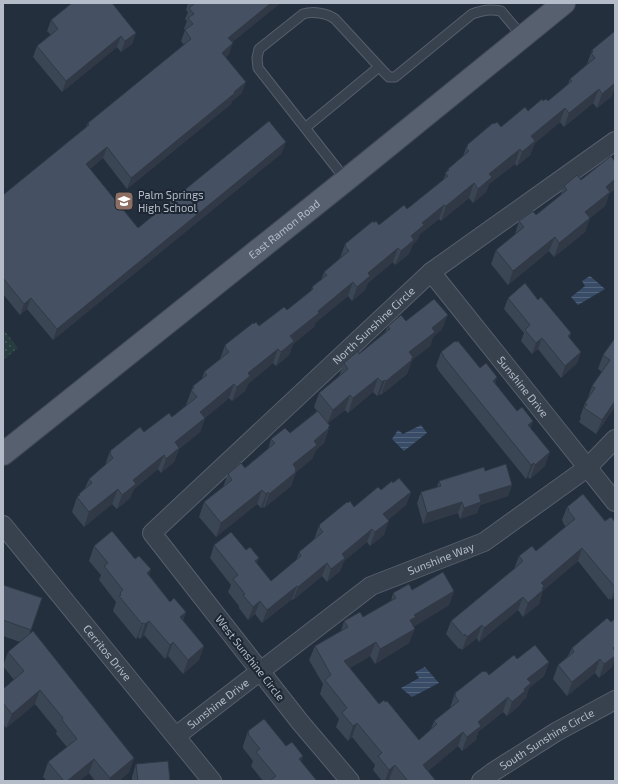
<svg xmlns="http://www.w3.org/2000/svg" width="618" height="784" font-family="'Exo 2',sans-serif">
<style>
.park{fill:url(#park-dots)}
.water{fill:url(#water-rules)}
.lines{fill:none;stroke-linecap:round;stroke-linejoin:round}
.service-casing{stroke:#565f6c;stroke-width:11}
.minor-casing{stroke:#565f6c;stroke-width:20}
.primary-casing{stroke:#414a57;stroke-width:24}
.service{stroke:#38414e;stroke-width:9}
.minor{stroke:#38414e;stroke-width:18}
.primary{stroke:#56606e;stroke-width:22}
.wall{fill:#3b4654}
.shaded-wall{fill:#303945}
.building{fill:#455162;stroke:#303945}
.labels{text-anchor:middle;stroke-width:4;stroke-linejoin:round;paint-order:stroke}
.poi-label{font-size:11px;fill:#b4bcc9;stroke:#1d2633;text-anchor:start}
.street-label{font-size:11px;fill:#b4bcc9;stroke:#1d2633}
</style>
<defs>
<pattern id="park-dots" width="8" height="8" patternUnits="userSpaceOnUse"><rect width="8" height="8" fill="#263c3f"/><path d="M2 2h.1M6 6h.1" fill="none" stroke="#435659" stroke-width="1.8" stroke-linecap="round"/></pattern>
<pattern id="water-rules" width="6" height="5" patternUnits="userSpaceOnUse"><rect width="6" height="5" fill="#394c67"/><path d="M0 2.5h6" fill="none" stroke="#53647b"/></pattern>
</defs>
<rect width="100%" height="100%" fill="#242f3e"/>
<!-- park -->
<path class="park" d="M 3,329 L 18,348 L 3,360 Z"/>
<!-- water -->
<path class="water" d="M 590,276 L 605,289 L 578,305 L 571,297 L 585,286 L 582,281 Z
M 421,425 L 427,433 L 404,451 L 392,439 L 398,430 L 403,434 Z
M 425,667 L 439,683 L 412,697 L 401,688 L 419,678 L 415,672 Z"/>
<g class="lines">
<defs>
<path id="service" d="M 305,128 L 379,67
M 346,180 L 258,68 L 257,58 L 259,49 L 303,14 C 313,11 327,13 335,19 L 384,72 L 389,77 L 395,77 L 472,14 C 483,10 490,9 501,11 L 523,37"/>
<g id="minor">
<path id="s1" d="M 431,272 L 615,502"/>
<path id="s2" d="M 3,525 L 212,781"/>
<path id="s3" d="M 176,736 L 371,586 L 484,542 L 587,468 L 615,439"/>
<path id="s4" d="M 350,781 L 300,722 L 152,533 L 431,272 L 615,141"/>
<path id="s5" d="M 481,781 L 493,772 L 556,732 L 615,700"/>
</g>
<g id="primary">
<path id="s6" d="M 3,454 L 346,180 L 564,3"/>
</g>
</defs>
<!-- service casing -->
<use href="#service" class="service-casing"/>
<!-- minor casing -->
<use href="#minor" class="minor-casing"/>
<!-- primary casing -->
<use href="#primary" class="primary-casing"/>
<!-- service -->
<use href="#service" class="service"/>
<!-- minor -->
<use href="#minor" class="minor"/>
<!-- primary -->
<use href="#primary" class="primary"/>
</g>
<!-- wall -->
<path class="wall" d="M 188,3 L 279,3 L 278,5 L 232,42 L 229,54 L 226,57 L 242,93 L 232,101 L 231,104 L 127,189 L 103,158 L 90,169 L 138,228 L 282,153 L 53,340 L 27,309 L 20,315 L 3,294 L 3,195 L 86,127 L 88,123 L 184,45 L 181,41 L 185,30 L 184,29 L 187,21 L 185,19 L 188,12 L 186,10 Z
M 51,20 L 136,33 L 132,44 L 121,52 L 117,47 L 62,92 L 33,57 L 37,46 L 51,35 L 47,31 Z
M 615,31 L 614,89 L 611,97 L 597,108 L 593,103 L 564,127 L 560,122 L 535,143 L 530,155 L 517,166 L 515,164 L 489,184 L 486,192 L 473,203 L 469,198 L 441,221 L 439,219 L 420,234 L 418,239 L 413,244 L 409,254 L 395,265 L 393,262 L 368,283 L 365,290 L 352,301 L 348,296 L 315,323 L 314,327 L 293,344 L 289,355 L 276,366 L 273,363 L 248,384 L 245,391 L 232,401 L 229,398 L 205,418 L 200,432 L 179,449 L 174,462 L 161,473 L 158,469 L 134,489 L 130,498 L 117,509 L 112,504 L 84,527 L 72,512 L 77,497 L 79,494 L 85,488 L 89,479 L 105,465 L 110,451 L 172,417 L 187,405 L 186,405 L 193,386 L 202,379 L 204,372 L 220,359 L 225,345 L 254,324 L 259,326 L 287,310 L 311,291 L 312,287 L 321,280 L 324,272 L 340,258 L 345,244 L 374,223 L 379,225 L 407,209 L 443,180 L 448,169 L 463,156 L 467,145 L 494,124 L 501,127 L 543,101 L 548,101 L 567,86 L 570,79 L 587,64 L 592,50 Z
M 615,162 L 615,189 L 609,194 L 605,206 L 590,218 L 585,232 L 554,257 L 549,251 L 508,285 L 491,264 L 496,250 L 515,234 L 519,221 L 536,215 L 560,196 L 564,186 L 581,180 Z
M 508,298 L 538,300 L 571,333 L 569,338 L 581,352 L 577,363 L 561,378 L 538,349 L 532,354 L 521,341 L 524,333 L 504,309 Z
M 406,321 L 442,329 L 433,337 L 430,346 L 412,360 L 407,374 L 381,395 L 380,394 L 377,396 L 373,392 L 348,413 L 345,410 L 328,423 L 329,428 L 324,443 L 316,450 L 312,459 L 296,472 L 291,486 L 264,508 L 263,507 L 261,508 L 257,504 L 216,537 L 199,517 L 204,502 L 223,487 L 228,474 L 245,468 L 268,449 L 271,439 L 290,433 L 317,411 L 314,407 L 319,393 L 339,376 L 344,363 L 359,354 L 385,332 L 388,326 Z
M 615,338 L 615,407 L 596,434 L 579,422 L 581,418 L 580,417 L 585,403 L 587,400 L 592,386 L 602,372 L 598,369 L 603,355 Z
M 441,352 L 480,368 L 497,377 L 495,383 L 517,411 L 533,421 L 530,428 L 545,466 L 530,479 L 528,477 L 526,479 L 438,370 L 438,369 L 436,366 Z
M 485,471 L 512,485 L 508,496 L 480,505 L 477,513 L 460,519 L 458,513 L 423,524 L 417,503 L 421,492 L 437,487 L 439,481 Z
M 393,483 L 411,492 L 406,505 L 388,520 L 384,535 L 370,546 L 367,542 L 344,561 L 340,571 L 327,582 L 322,576 L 293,600 L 292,599 L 262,623 L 255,614 L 248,620 L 239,608 L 239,606 L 228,592 L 231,585 L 210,558 L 214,545 L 257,564 L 271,581 L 296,561 L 299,552 L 314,540 L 319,525 L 348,503 L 354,507 Z
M 567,507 L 605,521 L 615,522 L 615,597 L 611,600 L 610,598 L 609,600 L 578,561 L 543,590 L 539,604 L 523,617 L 518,610 L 479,642 L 477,638 L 462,650 L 460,648 L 459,649 L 446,634 L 451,621 L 514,569 L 519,556 L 536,551 L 566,527 L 563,523 L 563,522 L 562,520 Z
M 94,546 L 135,559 L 151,569 L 149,575 L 170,602 L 186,612 L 183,620 L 204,646 L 199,660 L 183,674 L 168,656 L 165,659 L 144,635 L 140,639 L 138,637 L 136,639 L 113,611 L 116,602 L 99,580 L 101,575 L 89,561 Z
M 3,585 L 42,598 L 29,635 L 134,758 L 129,772 L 119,781 L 95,781 L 89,773 L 79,781 L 47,781 L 43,777 L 48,762 L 67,747 L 56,734 L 57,731 L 35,704 L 6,728 L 3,724 L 3,689 L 14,680 L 3,666 L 8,652 L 20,642 L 3,636 Z
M 412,590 L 454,591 L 449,605 L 413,627 L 409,643 L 375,664 L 370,656 L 350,668 L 379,704 L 419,740 L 431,729 L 434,721 L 450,708 L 455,693 L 484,672 L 489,675 L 517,659 L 549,662 L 544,676 L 529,688 L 526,698 L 522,701 L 520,705 L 507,716 L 503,712 L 478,732 L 476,740 L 462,751 L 458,746 L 428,771 L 436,781 L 391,781 L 389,779 L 387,781 L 382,781 L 373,770 L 375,765 L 352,737 L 348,741 L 336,727 L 339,719 L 320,694 L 323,684 L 309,660 L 315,646 L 341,631 L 344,621 L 363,617 L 391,601 L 393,593 Z
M 611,622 L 612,667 L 599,678 L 595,673 L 567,696 L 553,679 L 558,665 L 568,656 L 572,648 Z
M 248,731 L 286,746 L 303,756 L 301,761 L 317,781 L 263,781 L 251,766 L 253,761 L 243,748 L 243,746 Z
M 136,764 L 170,781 L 132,781 L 132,777 Z"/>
<!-- shaded-wall -->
<path class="shaded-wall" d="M 271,3 L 279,3 L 278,5 L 224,49 L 228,38 Z
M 136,33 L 132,44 L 121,52 L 125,41 Z
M 121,36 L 117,47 L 62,92 L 66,81 Z
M 233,43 L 229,54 L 218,64 L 222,53 Z
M 615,78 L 615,88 L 614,89 L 611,97 L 597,108 L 602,94 Z
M 246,82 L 242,93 L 232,101 L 231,104 L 127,189 L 131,178 Z
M 599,89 L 593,103 L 564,127 L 569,113 Z
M 565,108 L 560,122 L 535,143 L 530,155 L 517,166 L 522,152 L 531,136 Z
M 286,142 L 282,153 L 53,340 L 57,329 Z
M 107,147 L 103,158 L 82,175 L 86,164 Z
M 520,149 L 515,164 L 489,184 L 486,192 L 473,203 L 478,189 L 489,174 Z
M 615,179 L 615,189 L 609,194 L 605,206 L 580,226 L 585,212 L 606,187 Z
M 474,183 L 469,198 L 441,221 L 446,206 Z
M 444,205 L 439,219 L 420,234 L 418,239 L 413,244 L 409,254 L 395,265 L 401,251 L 411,236 L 422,223 Z
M 590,218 L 585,232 L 554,257 L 559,243 Z
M 555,237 L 549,251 L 508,285 L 513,271 Z
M 398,248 L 393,262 L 368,283 L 365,290 L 352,301 L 357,287 L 368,273 Z
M 353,282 L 348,296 L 315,323 L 314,327 L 293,344 L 289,355 L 276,366 L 281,352 L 290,336 L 318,311 Z
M 31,298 L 27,309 L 20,315 L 24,304 Z
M 448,315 L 442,329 L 433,337 L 430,346 L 412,360 L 407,374 L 381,395 L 386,381 L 409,352 L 432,328 Z
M 542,338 L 538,349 L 532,354 L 536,343 Z
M 278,349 L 273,363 L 248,384 L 245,391 L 232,401 L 237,387 L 248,373 Z
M 581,352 L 577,363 L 561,378 L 565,366 Z
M 497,377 L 492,392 L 493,381 Z
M 378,378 L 373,392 L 348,413 L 353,398 Z
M 385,380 L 380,394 L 377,396 L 382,382 Z
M 234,384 L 229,398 L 195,426 L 200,412 Z
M 350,395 L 345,410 L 327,424 L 333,410 Z
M 615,401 L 615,407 L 596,434 L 602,420 Z
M 205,418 L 200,432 L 179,449 L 174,462 L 161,473 L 166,459 L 175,442 Z
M 533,421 L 528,435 L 528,425 Z
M 330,426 L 328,429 L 329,428 L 324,443 L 316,450 L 312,459 L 295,473 L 296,472 L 291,486 L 264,508 L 269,494 L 293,464 L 314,441 Z
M 550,452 L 545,466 L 530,479 L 535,465 Z
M 164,455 L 158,469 L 134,489 L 130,498 L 117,509 L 122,495 L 133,480 Z
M 534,463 L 528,477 L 526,479 L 531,465 Z
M 512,485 L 508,496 L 480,505 L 477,513 L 460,519 L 464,508 L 479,495 Z
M 118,489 L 112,504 L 84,527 L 89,512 Z
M 262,490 L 257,504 L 216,537 L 221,523 Z
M 268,492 L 263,507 L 261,508 L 266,494 Z
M 411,492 L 406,505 L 378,528 L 383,514 Z
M 462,502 L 458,513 L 423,524 L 427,513 Z
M 389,521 L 384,535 L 370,546 L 375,532 Z
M 372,529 L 367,542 L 344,561 L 340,571 L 327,582 L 331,569 L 342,554 Z
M 582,548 L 578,561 L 543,591 L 543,590 L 539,604 L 523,617 L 528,603 L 541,583 Z
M 259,558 L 254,571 L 255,561 Z
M 327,563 L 322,576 L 293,600 L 298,587 Z
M 151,569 L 146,583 L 147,573 Z
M 297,586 L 292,599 L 262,623 L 267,610 Z
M 615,589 L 615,597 L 611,600 Z
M 454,591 L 449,605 L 412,628 L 410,620 L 414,615 Z
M 523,597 L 518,610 L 479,642 L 484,628 Z
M 260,601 L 255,614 L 248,620 L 253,607 Z
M 186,612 L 180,626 L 180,617 Z
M 149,621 L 144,635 L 140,639 L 145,624 Z
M 143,623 L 138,637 L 136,639 L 142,624 Z
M 482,625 L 477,638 L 462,650 L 467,637 Z
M 415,629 L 409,643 L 375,664 L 380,649 Z
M 173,642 L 168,656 L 165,659 L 170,645 Z
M 376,642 L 370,656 L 338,675 L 344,661 Z
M 204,646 L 199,660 L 183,674 L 188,660 Z
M 615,646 L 615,660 L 612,667 L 599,678 L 604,664 L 613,648 Z
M 600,659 L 595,673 L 567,696 L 572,682 Z
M 549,662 L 544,676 L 529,688 L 526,698 L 522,701 L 520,705 L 507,716 L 512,702 L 527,679 Z
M 40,690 L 35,704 L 6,728 L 12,714 Z
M 508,697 L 503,712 L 478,732 L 476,740 L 462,751 L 467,737 L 478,722 Z
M 357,723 L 352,737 L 348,741 L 353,726 Z
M 463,732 L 458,746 L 418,779 L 423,765 Z
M 303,756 L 297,770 L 299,759 Z
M 134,758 L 129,772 L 119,781 L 109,781 L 110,778 Z
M 94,759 L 89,773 L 79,781 L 67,781 Z
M 395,765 L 389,779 L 387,781 L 385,781 L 389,770 Z"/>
<!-- building -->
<path class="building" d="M 72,3 L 112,3 L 136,33 L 125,41 L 121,36 L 66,81 L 37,46 L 58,29 L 51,20 Z
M 194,3 L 271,3 L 228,38 L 233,43 L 222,53 L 246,82 L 234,92 L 235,93 L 131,178 L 107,147 L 86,164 L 138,228 L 269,121 L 286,142 L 57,329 L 31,298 L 24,304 L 3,278 L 3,195 L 89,125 L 88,123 L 191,39 L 185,30 L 193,24 L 188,18 L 194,14 L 189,8 L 194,4 Z
M 615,31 L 615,78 L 614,79 L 615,81 L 615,83 L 602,94 L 599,89 L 569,113 L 565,108 L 531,136 L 535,141 L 522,152 L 520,149 L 489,174 L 492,177 L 478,189 L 474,183 L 446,206 L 444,205 L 422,223 L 424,225 L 411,236 L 414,240 L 401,251 L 398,248 L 368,273 L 370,276 L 357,287 L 353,282 L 318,311 L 319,313 L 290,336 L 294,341 L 281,352 L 278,349 L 248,373 L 250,376 L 237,387 L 234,384 L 200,412 L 205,418 L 175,442 L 179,448 L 166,459 L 164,455 L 133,480 L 136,484 L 122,495 L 118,489 L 89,512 L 77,497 L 80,495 L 79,494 L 92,483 L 89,479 L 113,458 L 110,454 L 111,452 L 110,451 L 140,427 L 144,432 L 169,413 L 172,417 L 197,397 L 191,390 L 194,388 L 193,386 L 207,375 L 204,372 L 229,352 L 225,347 L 226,346 L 225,345 L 253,323 L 254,324 L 256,322 L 259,326 L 284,307 L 287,310 L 312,290 L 313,289 L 312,287 L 327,275 L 324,272 L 349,251 L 345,246 L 346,245 L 345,244 L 373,221 L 374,223 L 376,221 L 379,225 L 404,205 L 407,209 L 448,176 L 445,173 L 449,170 L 448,169 L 469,151 L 466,148 L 468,146 L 467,145 L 493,123 L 494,124 L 497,122 L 501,127 L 525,107 L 528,111 L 542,99 L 543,101 L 546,99 L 548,101 L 572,81 L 570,79 L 595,58 L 591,53 L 593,52 L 592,50 Z
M 611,156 L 615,162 L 615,179 L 606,187 L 610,192 L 585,212 L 590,218 L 559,243 L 555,237 L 513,271 L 496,250 L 524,227 L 519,221 L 533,211 L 536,215 L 567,190 L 564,186 L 577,175 L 581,180 Z
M 525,283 L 538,300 L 541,297 L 562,322 L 571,333 L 568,336 L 581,352 L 565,366 L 542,338 L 536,343 L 525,330 L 530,325 L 508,298 Z
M 434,299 L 448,315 L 432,328 L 435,332 L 409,352 L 413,357 L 411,359 L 412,360 L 386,381 L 385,380 L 382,382 L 378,378 L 353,398 L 350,395 L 333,410 L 319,393 L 348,369 L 344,363 L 358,351 L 359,354 L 390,329 L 388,326 L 401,315 L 406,321 Z
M 615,338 L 615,401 L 602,420 L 584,408 L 587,404 L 585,403 L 595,388 L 592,386 L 610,360 L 603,355 Z
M 455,341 L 456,342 L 458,341 L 480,368 L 486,363 L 497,377 L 493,381 L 517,411 L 522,407 L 533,421 L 528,425 L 550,452 L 535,465 L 534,463 L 531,465 L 443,356 L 444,356 L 441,352 Z
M 318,411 L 330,426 L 328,427 L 329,428 L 314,441 L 317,445 L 293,464 L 296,469 L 295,470 L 296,472 L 269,494 L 268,492 L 266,494 L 262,490 L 221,523 L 204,502 L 232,480 L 228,474 L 241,463 L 245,468 L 275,443 L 271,439 L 285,428 L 290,433 Z
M 506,464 L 512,485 L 479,495 L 481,502 L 464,508 L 462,502 L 427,513 L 421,492 L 441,486 L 439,481 L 484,467 L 485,471 Z
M 399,478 L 411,492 L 383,514 L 389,521 L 375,532 L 372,529 L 342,554 L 345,558 L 331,569 L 327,563 L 298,587 L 297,586 L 267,610 L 260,601 L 253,607 L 243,595 L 245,594 L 233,579 L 238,575 L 214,545 L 231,532 L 246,550 L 250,547 L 259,558 L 255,561 L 271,581 L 301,556 L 299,552 L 323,532 L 319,527 L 320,526 L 319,525 L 347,502 L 348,503 L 350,501 L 354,507 L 378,487 L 381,490 L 392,481 L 393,483 Z
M 583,494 L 605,521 L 611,517 L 615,522 L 615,585 L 614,586 L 582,548 L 541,583 L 544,586 L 542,588 L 543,590 L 528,603 L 523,597 L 484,628 L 482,625 L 467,637 L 465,634 L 464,636 L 451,621 L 514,569 L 523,561 L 519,556 L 532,546 L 536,551 L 575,519 L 568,510 L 569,509 L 567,507 Z
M 112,531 L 135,559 L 139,556 L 151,569 L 147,573 L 170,602 L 174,598 L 186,612 L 180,617 L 204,646 L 188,660 L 173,642 L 170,645 L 149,621 L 145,624 L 143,623 L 142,624 L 119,596 L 121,595 L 120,593 L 123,590 L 104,566 L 108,563 L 94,546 Z
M 443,572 L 454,591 L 414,615 L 416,617 L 410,620 L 415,629 L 380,649 L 376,642 L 344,661 L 379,704 L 384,700 L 385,702 L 387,701 L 419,740 L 437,724 L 434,721 L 459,701 L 455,696 L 456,695 L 455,693 L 483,671 L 484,672 L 486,671 L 489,675 L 514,655 L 517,659 L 535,645 L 549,662 L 527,679 L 531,683 L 524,689 L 525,691 L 512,702 L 508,697 L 478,722 L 481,726 L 467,737 L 463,732 L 423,765 L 436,781 L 408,781 L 395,765 L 389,770 L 378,756 L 382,753 L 357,723 L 353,726 L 342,713 L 347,708 L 325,680 L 331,675 L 315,646 L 348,627 L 344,621 L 360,612 L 363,617 L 396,598 L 393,593 L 409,584 L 412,590 Z
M 3,585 L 42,598 L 31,630 L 3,620 Z
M 607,618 L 611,622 L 615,619 L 615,646 L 613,648 L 615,651 L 615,656 L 604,664 L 600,659 L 572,682 L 558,665 L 574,652 L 572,648 Z
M 33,631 L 134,758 L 110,778 L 94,759 L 67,781 L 64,781 L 48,762 L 77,739 L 62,720 L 63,718 L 40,690 L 12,714 L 3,703 L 3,689 L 24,671 L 8,652 Z
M 264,719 L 286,746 L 292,742 L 303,756 L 299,759 L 317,781 L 272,781 L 271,780 L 276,776 L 256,752 L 260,749 L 248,734 L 249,733 L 248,731 Z
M 168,761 L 170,781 L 138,781 L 136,764 Z"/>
<!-- icons -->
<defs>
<symbol id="school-square" viewBox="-11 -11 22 22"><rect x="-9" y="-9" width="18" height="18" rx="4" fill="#8d6e63" stroke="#1d2633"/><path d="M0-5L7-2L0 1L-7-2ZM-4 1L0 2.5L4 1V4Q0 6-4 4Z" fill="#fff"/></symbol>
</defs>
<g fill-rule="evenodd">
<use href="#school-square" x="113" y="190" width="22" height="22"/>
</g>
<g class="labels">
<!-- poi labels -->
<g class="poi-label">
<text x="138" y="199">Palm Springs<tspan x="138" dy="13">High School</tspan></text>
</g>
<!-- street labels -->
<g class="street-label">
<text dy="4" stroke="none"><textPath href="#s6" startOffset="360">East Ramon Road</textPath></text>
<text dy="4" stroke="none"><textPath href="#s4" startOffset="621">North Sunshine Circle</textPath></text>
<text dy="4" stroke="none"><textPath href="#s1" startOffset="147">Sunshine Drive</textPath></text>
<text dy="4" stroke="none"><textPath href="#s3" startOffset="321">Sunshine Way</textPath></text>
<text dy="4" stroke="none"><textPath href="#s2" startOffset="165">Cerritos Drive</textPath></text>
<text transform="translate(250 658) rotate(52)" y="4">West Sunshine Circle</text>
<text dy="4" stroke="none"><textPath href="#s3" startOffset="53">Sunshine Drive</textPath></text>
<text dy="4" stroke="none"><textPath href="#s5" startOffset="78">South Sunshine Circle</textPath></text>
</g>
</g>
<!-- border -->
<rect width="618" height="784" fill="none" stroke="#b4bcc9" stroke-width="8"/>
</svg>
